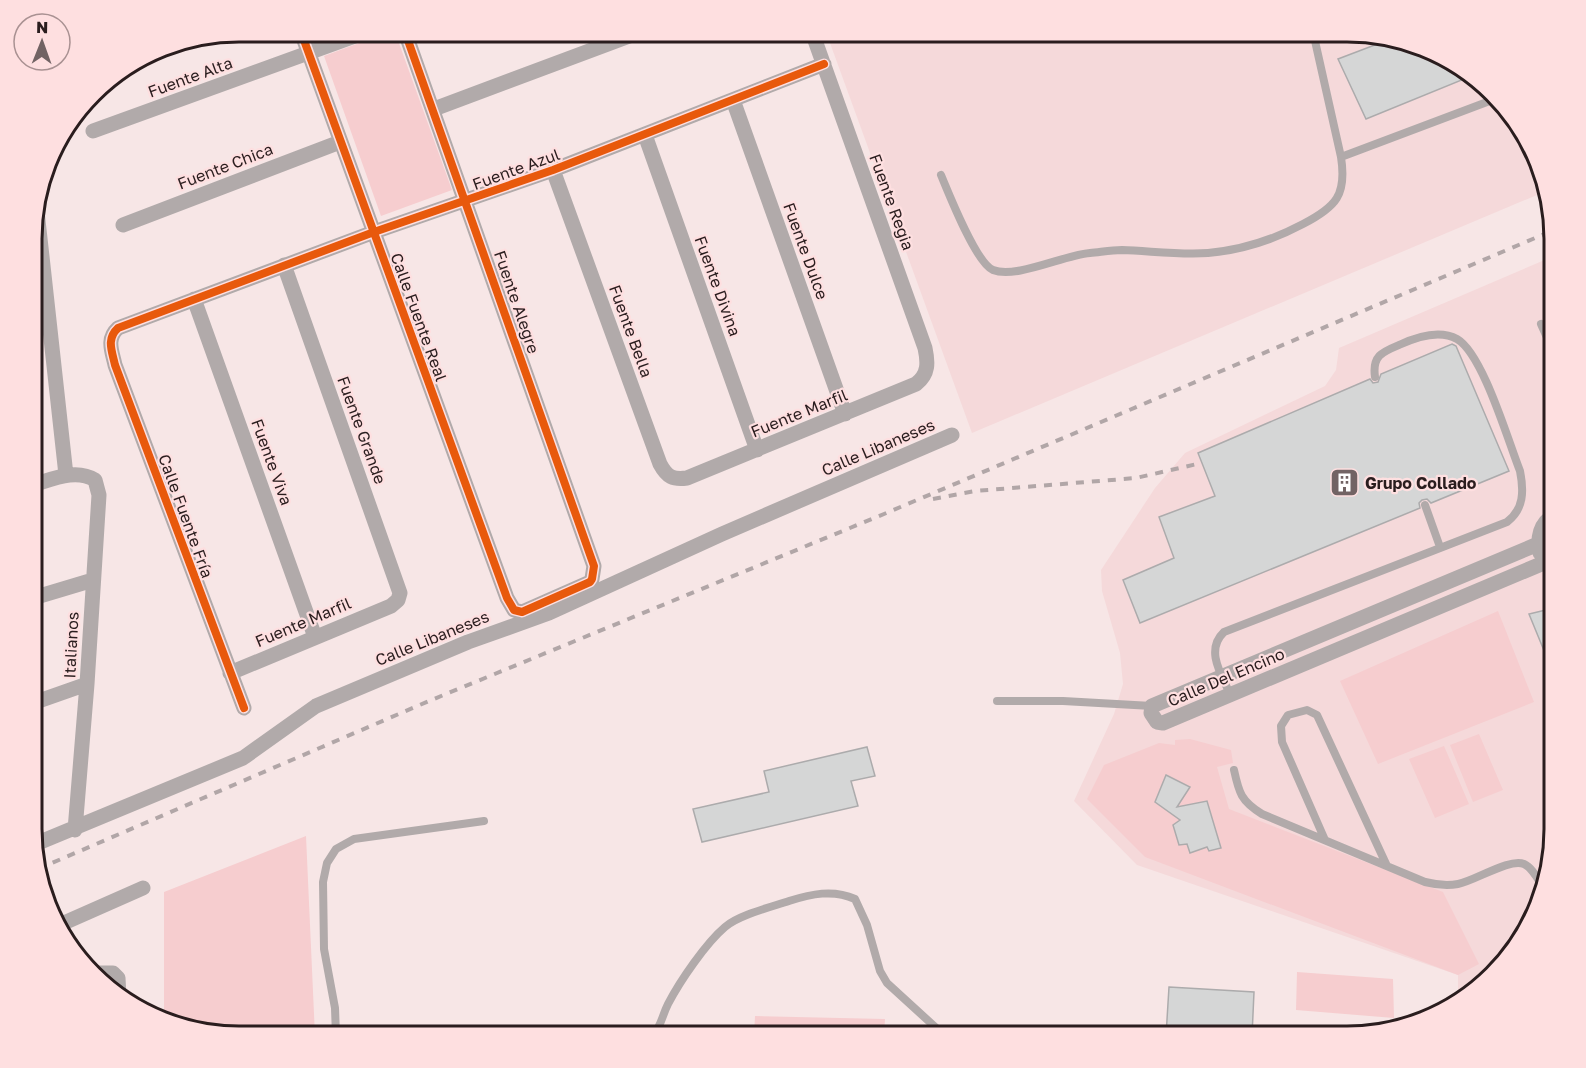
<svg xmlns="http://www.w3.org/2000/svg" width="1586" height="1068" font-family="'Golos Text',sans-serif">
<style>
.built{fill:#f5d9da}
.green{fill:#f6cdcf}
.building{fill:#d5d6d6;stroke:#acabac;stroke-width:1.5}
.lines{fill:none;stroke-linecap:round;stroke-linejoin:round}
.service{stroke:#b1aaaa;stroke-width:8}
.minor{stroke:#b1aaaa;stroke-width:15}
.rail{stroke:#b1a6a7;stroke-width:4;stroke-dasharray:8 8;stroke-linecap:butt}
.cycleway-casing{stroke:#fedfe0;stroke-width:11}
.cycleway{stroke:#e8590c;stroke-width:8}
.labels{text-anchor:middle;stroke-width:4.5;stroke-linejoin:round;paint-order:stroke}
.street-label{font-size:16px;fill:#2a1d1e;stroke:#fedfe0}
.poi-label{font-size:16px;font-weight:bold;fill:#2a1d1e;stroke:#fedfe0;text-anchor:start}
.rim{fill:none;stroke:#2a1d1e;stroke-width:3}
</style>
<rect width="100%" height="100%" fill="#f7e6e6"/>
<!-- built -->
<path class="built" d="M 826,32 L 1360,32 L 1414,43 L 1473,74 L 1527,135 L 1544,192 L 972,433 Z
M 1554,256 L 1554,842 L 1543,896 L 1512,955 L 1458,999 L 1458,975 L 1137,865 L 1074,801 L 1114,714 L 1123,684 L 1120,653 L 1102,591 L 1101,570 L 1155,488 L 1185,453 L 1325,386 L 1336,370 L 1339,348 Z"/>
<!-- green -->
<path class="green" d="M 389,32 L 395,32 L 452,190 L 381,216 L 324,56 Z
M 1498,611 L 1534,702 L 1378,764 L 1340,681 Z
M 1479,734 L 1503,790 L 1473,802 L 1450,745 Z
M 1190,739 L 1231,750 L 1233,763 L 1217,767 L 1229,809 L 1443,892 L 1479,964 L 1458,975 L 1145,857 L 1087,799 L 1104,765 L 1159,743 L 1175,745 L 1175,740 Z
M 1444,746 L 1469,804 L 1435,818 L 1409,759 Z
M 306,836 L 315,1036 L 226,1036 L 172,1025 L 164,1021 L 164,892 Z
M 1297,972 L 1393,979 L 1394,1018 L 1296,1010 Z
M 755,1016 L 885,1019 L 884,1036 L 754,1036 Z"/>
<!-- building -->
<path class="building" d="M 1393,38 L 1414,43 L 1474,75 L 1366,119 L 1338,59 Z
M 1452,344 L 1456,346 L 1509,471 L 1431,503 L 1427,499 L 1422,500 L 1419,503 L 1420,508 L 1140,623 L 1123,580 L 1174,558 L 1159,517 L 1215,496 L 1198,453 L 1370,379 L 1373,383 L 1378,382 L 1381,374 Z
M 1554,608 L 1554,675 L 1529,614 Z
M 867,747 L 875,776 L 851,781 L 858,806 L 702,842 L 693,809 L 769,792 L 764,771 Z
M 1166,775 L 1190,787 L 1177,807 L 1207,801 L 1221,848 L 1209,851 L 1207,847 L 1190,853 L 1187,844 L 1179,845 L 1173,825 L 1180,820 L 1155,802 Z
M 1169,987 L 1254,992 L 1252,1036 L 1166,1036 Z"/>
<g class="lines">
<!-- service -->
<path class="service" d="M 1341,157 L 1495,99
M 941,175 C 949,194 976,263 993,270 C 1016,279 1064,255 1090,253 C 1101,252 1111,250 1122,250 C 1151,251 1179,255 1208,253 C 1242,250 1273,240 1303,224 C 1336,207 1347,195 1341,157 L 1313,32
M 1541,324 L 1554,353
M 1425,505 L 1440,547
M 1230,694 C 1221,674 1205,650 1224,632 L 1507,522 C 1524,509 1524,491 1520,471 C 1508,441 1483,354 1457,339 C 1439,329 1416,337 1399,345 C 1382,352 1372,356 1375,377
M 997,701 L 1063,701 L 1152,706
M 1234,770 C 1239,793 1241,801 1262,814 L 1425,882 C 1437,885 1446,886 1458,884 C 1475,881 1509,858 1524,864 C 1533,868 1539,882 1545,890
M 1325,840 L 1282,742 L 1281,726 L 1288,715 L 1307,710 L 1317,715 L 1387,866
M 336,1036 L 335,1008 L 324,949 L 323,882 L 327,863 L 336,849 L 354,839 L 484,821
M 653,1036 C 662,1024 662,1016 668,1004 C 680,981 706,943 725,927 C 739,915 771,907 789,901 C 811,894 833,889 855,899 L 867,925 L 880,971 L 887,983 L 945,1036"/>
<!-- minor -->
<path class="minor" d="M 301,32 L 507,598 L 514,610 L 522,612 L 590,582 L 592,579 L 594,566 L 405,32
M 733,100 L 845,414
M 434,109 L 640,32
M 93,131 L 366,32
M 645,135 L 757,450
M 553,170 L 660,464 C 667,477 673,480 687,478 L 916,384 C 929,374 928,362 925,348 L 812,32
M 36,202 L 66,475
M 123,225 L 340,142
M 194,299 L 315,637
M 33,485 C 53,479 76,468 95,480 L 99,495 L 87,684 L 75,830
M 1538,544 L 1152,706 L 1151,713 L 1157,722 L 1163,723 L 1546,562
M 1540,553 C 1537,538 1540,523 1554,515
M 33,598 L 93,580
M 230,673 L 391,606 L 398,600 L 400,593 L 284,265
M 33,703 L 87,684
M 244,708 L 115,365 C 112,351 106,339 118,328 L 374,232 L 553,170 L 824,64
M 33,845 L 243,758 L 316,706 L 468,642 L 549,613 L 722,534 L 952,435
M 57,926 L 143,888
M 95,973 L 113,973 L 118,978 L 119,997"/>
<!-- rail -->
<path class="rail" d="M 933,499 L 975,491 L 1136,478 L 1197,464
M 38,869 L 429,701 L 884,514 L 1554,230"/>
<defs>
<path id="cycleway" d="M 301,32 L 507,598 L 514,610 L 522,612 L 590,582 L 592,579 L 594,566 L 405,32
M 244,708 L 115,365 C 112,351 106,339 118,328 L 374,232 L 553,170 L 824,64"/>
</defs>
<!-- cycleway casing -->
<use href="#cycleway" class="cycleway-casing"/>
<!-- cycleway -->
<use href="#cycleway" class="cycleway"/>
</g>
<!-- icons -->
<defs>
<symbol id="building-square" viewBox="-11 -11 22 22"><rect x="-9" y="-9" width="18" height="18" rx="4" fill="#726364" stroke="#fedfe0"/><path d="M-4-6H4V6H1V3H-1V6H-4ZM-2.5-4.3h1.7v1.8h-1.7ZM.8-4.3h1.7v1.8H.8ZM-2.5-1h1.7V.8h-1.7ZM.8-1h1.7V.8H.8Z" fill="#fff"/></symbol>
</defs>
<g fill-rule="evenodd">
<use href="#building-square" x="1328" y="466" width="33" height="33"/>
</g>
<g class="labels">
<!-- street labels -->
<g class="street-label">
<text transform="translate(190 77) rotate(-20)" y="6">Fuente Alta</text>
<text transform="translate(225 166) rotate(-21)" y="6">Fuente Chica</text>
<text transform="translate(516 169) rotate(-20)" y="6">Fuente Azul</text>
<text transform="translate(892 202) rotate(70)" y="6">Fuente Regia</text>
<text transform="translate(806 251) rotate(70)" y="6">Fuente Dulce</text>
<text transform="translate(718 286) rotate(70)" y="6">Fuente Divina</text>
<text transform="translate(517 302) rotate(71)" y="6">Fuente Alegre</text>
<text transform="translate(419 317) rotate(70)" y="6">Calle Fuente Real</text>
<text transform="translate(631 331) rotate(70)" y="6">Fuente Bella</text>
<text transform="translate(799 413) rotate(-22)" y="6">Fuente Marfil</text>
<text transform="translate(362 430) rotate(70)" y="6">Fuente Grande</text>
<text transform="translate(878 447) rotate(-23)" y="6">Calle Libaneses</text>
<text transform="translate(272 462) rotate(70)" y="6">Fuente Viva</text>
<text transform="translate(186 516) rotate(70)" y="6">Calle Fuente Fría</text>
<text transform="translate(303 622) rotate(-23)" y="6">Fuente Marfil</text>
<text transform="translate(432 638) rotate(-22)" y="6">Calle Libaneses</text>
<text transform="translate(71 645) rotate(-87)" y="6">Italianos</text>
<text transform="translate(1226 677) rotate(-23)" y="6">Calle Del Encino</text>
</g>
<!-- poi labels -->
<g class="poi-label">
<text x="1365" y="489">Grupo Collado</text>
</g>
</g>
<!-- crop -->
<path d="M0 0H1586V1068H0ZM239 42H1347A197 197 0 0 1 1544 239V829A197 197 0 0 1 1347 1026H239A197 197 0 0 1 42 829V239A197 197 0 0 1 239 42Z" fill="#fedfe0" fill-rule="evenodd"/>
<path class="rim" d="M239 42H1347A197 197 0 0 1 1544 239V829A197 197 0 0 1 1347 1026H239A197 197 0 0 1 42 829V239A197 197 0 0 1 239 42Z"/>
<!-- north arrow -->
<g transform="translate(42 42) rotate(1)"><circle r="28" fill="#fedfe0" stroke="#a99192" stroke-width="1.5"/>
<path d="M0-4.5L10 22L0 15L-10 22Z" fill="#726364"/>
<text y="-9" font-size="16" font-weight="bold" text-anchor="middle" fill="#2a1d1e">N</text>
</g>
</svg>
